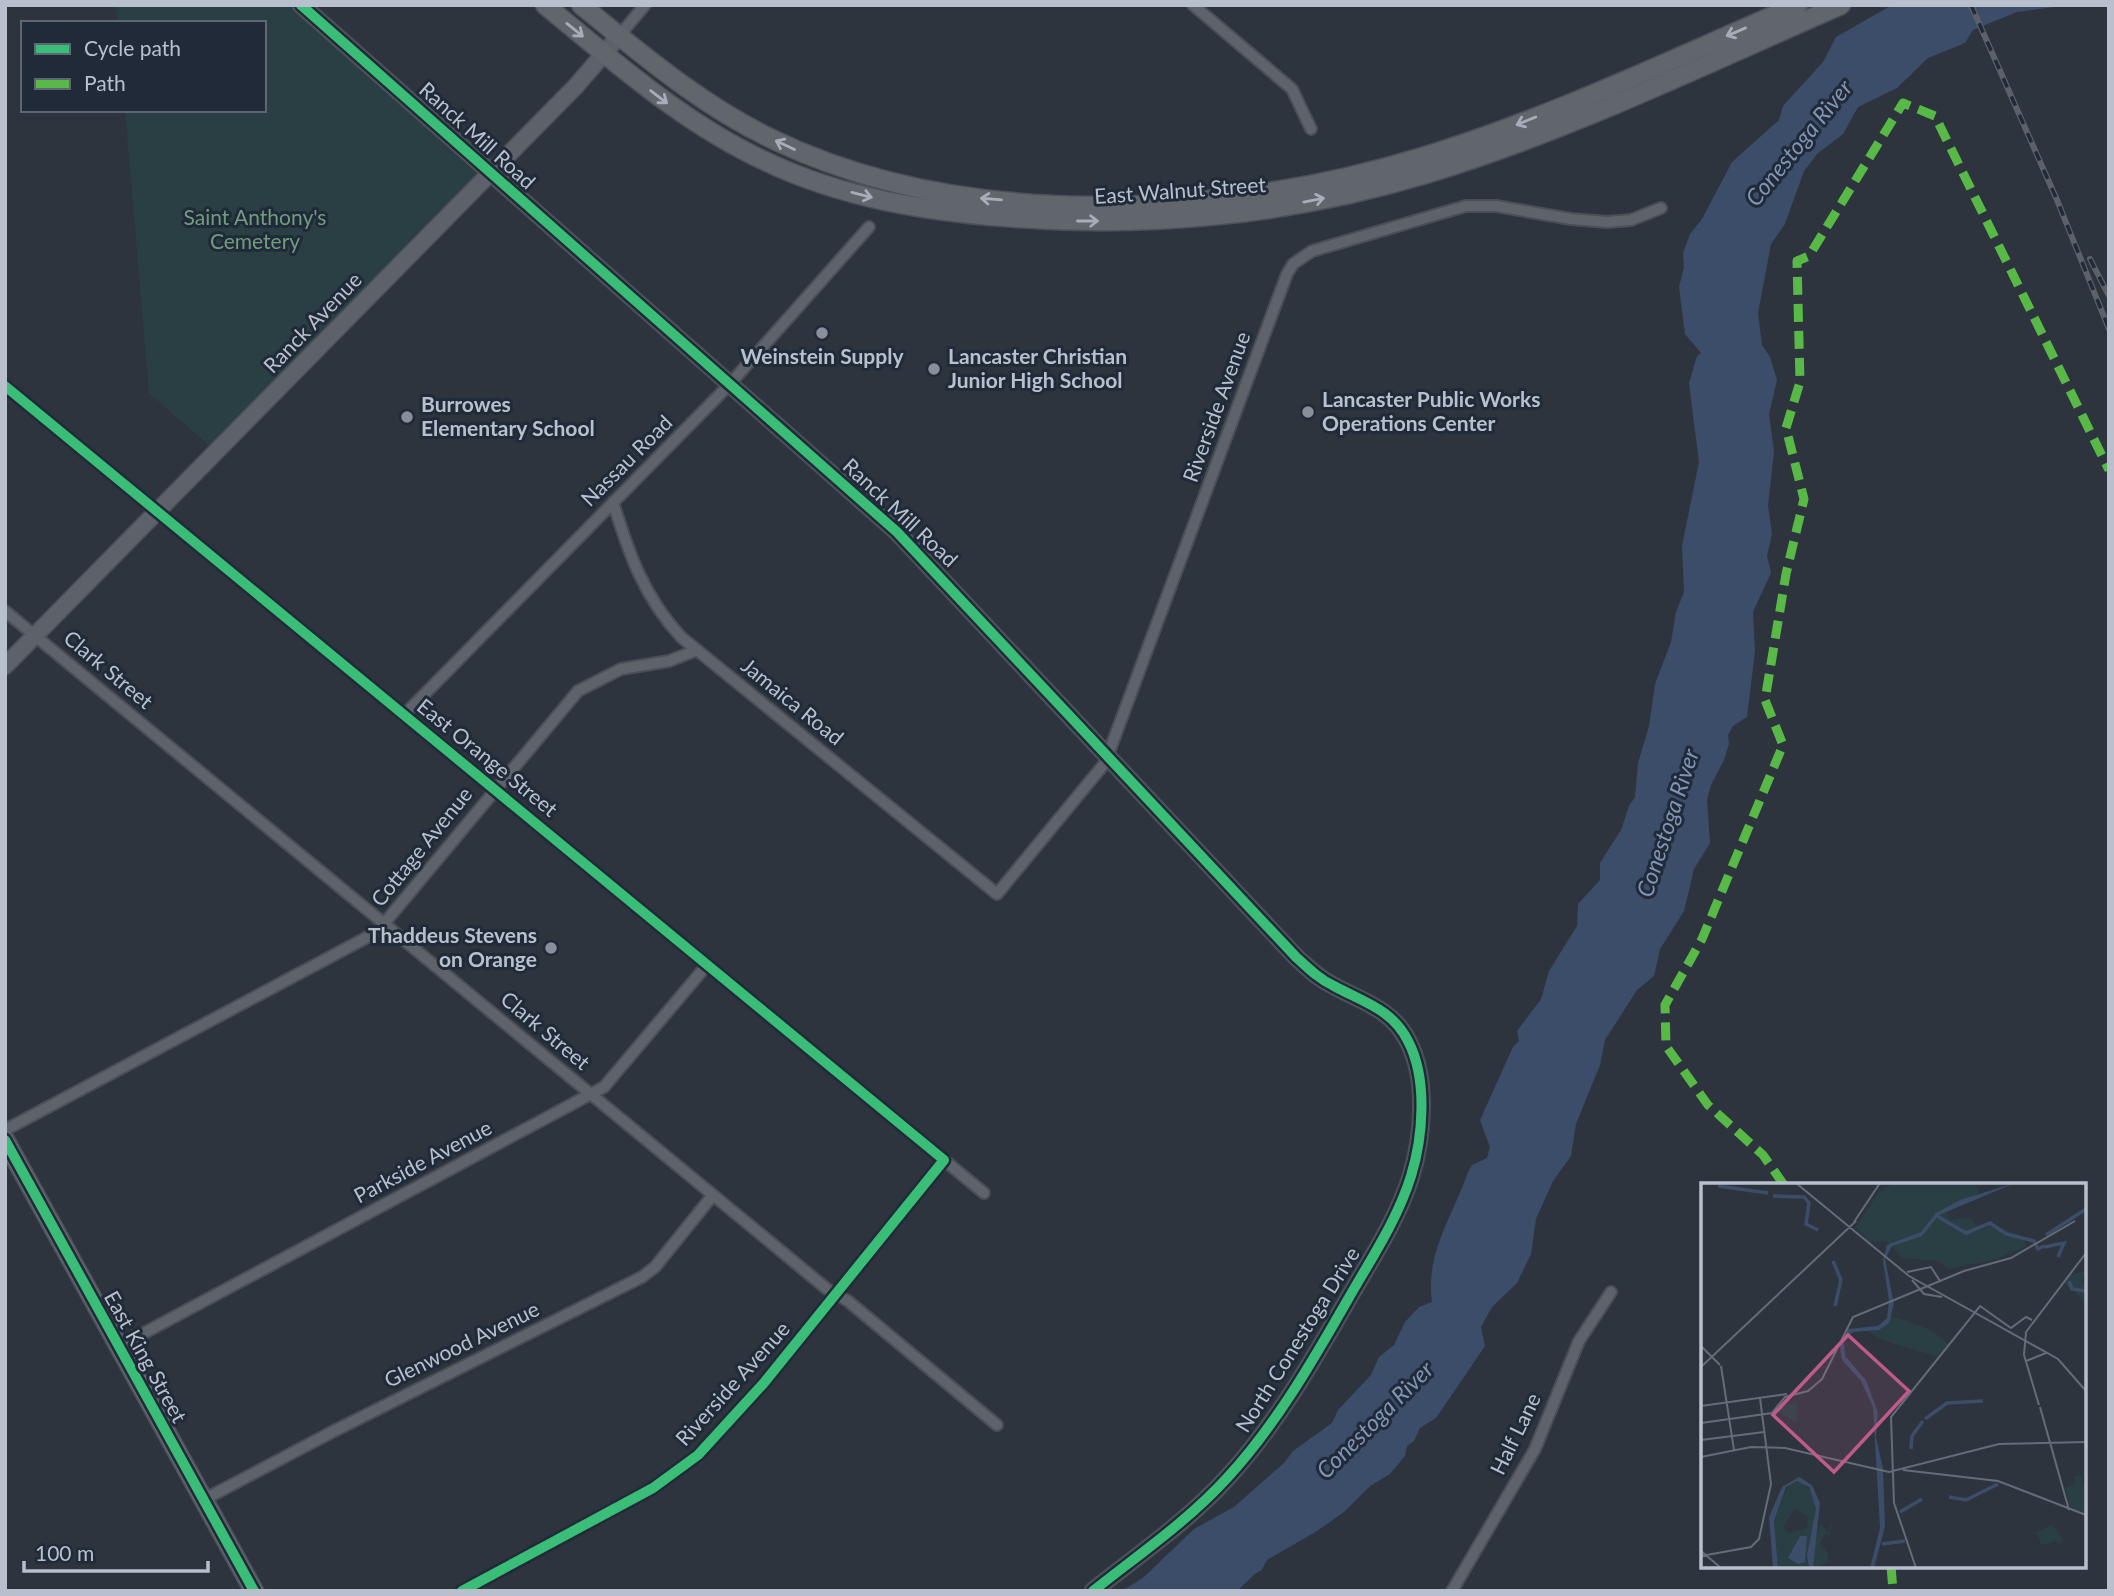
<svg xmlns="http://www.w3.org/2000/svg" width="2114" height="1596" font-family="Lato,sans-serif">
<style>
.green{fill:#2a3f44}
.water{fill:#3c4d69}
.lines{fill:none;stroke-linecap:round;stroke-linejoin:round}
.street-casing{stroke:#4a4f56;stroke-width:14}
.secondary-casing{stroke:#4a4f56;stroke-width:19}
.primary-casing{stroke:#4b515a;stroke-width:21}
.street{stroke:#5e636b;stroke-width:10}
.secondary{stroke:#5d6169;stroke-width:16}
.primary{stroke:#61656c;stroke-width:18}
.rail-casing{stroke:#5c6169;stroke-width:6}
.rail{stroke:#202a39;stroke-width:3.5;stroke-dasharray:10;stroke-linecap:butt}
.quiet{stroke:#58b947;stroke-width:9;stroke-dasharray:18 9;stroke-linecap:butt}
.cycleway-casing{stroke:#202a39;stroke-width:15}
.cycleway{stroke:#3abd76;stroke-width:10}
.oneway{stroke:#a7aeba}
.poi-dot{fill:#888f9b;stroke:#202a39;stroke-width:2.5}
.labels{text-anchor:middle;stroke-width:6;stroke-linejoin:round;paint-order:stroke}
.street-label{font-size:21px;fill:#b9c0cd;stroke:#202a39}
.park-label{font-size:21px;fill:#709e7c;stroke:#202a39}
.poi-label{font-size:21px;font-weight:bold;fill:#b9c0cd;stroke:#202a39;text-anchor:start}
.water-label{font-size:23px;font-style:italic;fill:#8095b4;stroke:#202a39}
.inset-river{fill:none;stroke:#3c4d69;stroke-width:3.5}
.inset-road{fill:none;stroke:#656c77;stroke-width:2}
.view{fill:#be5b89;fill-opacity:0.15;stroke:#be5b89;stroke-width:3.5}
.inset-edge{fill:none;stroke:#b9c0cd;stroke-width:3.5}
</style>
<rect width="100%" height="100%" fill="#2d343e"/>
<!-- green -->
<path class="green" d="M 116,5 L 288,5 L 478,175 L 211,447 L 149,393 L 125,110 L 264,110 L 264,23 L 118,23 Z"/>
<!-- water -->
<path class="water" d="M 1892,5 L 2096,5 L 2061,6 L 2017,12 L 1973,30 L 1965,43 L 1928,58 L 1897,88 L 1858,107 L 1843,134 L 1817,154 L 1804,171 L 1785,224 L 1771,244 L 1758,313 L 1762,345 L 1770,357 L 1777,380 L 1769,414 L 1774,452 L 1768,505 L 1772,534 L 1767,556 L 1771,573 L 1753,612 L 1755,651 L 1747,717 L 1733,726 L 1728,735 L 1729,744 L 1724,760 L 1711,785 L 1707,800 L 1710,843 L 1694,869 L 1684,911 L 1660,949 L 1654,976 L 1637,990 L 1605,1040 L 1600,1065 L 1576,1124 L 1571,1156 L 1553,1181 L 1536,1219 L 1531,1254 L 1517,1283 L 1492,1307 L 1481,1327 L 1485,1346 L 1436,1418 L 1420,1428 L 1414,1441 L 1407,1446 L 1405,1456 L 1390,1474 L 1370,1486 L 1344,1512 L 1317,1531 L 1267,1560 L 1261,1571 L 1256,1573 L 1237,1591 L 1122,1591 L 1144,1577 L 1194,1529 L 1234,1507 L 1284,1463 L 1293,1451 L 1332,1423 L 1338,1410 L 1371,1375 L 1379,1357 L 1394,1345 L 1405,1322 L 1419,1307 L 1432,1302 C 1425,1253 1453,1216 1468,1172 L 1472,1165 L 1487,1158 L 1490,1147 L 1480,1120 L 1513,1047 L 1519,1041 L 1517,1031 L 1541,999 L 1549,971 L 1577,926 L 1578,904 L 1600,880 L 1600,863 L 1621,830 L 1629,806 L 1635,797 L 1638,763 L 1649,726 L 1655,684 L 1671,642 L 1676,612 L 1684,592 L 1682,546 L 1699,462 L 1689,383 L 1697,356 L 1701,353 L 1685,334 L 1679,287 L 1684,267 L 1683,253 L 1690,234 L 1702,219 L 1732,162 L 1779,120 L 1783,106 L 1823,62 L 1836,37 Z"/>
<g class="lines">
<defs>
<path id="street" d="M 1193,5 L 1292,89 L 1311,129
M 619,36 L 645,5
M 5,386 L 984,1193
M 613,502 C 629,554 644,597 681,637 L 997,894 L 1105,763 L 1287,274 L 1293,264 L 1312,251 L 1466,206 L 1496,206 L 1571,219 L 1607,222 L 1631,220 L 1661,208
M 5,611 L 827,1289 L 848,1301 L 997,1425
M 404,715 L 729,385 L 869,227
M 5,1130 L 377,932 L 578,691 L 621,669 L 669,661 L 697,650
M 118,1347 L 604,1087 L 707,965
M 203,1500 L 332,1432 L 642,1277 L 655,1267 L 713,1195
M 462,1591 L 653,1488 L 698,1455 L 763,1384 L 944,1160
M 1452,1591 L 1535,1449 L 1579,1341 L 1611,1292"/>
<path id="secondary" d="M 301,5 L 897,532 L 1296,957 C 1308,968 1319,979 1334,986 C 1363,1002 1392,1009 1408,1041 C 1428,1079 1423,1137 1411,1176 C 1398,1218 1373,1256 1351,1294 C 1315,1357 1277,1424 1227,1478 C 1188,1521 1138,1555 1093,1591
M 5,666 L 576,86 L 619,36"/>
<path id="primary" d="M 545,5 C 615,62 684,124 767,162 C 841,197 923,211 1004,217 C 1145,229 1291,215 1426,174 C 1569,131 1705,64 1841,5
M 581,5 C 643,55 702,106 774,140 C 966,232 1222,218 1422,157 C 1551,118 1674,58 1798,5
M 5,1140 L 254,1591"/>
</defs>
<!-- street casing -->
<use href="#street" class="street-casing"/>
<!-- secondary casing -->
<use href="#secondary" class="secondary-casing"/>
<!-- primary casing -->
<use href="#primary" class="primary-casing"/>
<!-- street -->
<use href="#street" class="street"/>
<!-- secondary -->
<use href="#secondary" class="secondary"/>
<!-- primary -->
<use href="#primary" class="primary"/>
<defs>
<path id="rail" d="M 1971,5 L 2057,200 L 2109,329
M 2090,259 L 2109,296"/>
</defs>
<!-- rail casing -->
<use href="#rail" class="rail-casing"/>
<!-- rail -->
<use href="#rail" class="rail"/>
<!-- quiet -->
<path class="quiet" d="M 1784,1185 L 1763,1155 L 1708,1105 L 1666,1046 L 1665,1005 L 1702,939 L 1783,745 L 1765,700 L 1786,574 L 1804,499 L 1786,428 L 1800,382 L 1797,261 L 1809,256 L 1903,103 L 1935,116 L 2109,470
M 1891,1566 L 1893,1591"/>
<defs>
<path id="cycleway" d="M 301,5 L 897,532 L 1296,957 C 1308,968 1319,979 1334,986 C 1363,1002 1392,1009 1408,1041 C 1428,1079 1423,1137 1411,1176 C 1398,1218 1373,1256 1351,1294 C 1315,1357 1277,1424 1227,1478 C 1188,1521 1138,1555 1093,1591
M 5,386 L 944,1160 L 763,1384 L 698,1455 L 653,1488 L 462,1591
M 5,1140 L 254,1591"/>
</defs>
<!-- cycleway casing -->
<use href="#cycleway" class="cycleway-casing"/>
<!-- cycleway -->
<use href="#cycleway" class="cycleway"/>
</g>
<!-- one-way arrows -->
<defs><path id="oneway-shaft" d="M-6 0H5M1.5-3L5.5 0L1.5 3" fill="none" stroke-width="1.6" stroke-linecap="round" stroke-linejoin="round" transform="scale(1.75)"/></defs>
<g class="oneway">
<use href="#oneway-shaft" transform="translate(575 30) rotate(39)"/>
<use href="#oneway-shaft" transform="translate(1736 32) rotate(157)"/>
<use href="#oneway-shaft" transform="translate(659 97) rotate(37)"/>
<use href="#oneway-shaft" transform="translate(1526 121) rotate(158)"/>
<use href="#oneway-shaft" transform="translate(785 145) rotate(-155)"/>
<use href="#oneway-shaft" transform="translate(862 195) rotate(14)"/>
<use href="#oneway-shaft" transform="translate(991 199) rotate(-175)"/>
<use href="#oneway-shaft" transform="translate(1314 200) rotate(-11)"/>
<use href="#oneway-shaft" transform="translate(1088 221)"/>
</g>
<!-- markers -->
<g class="poi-dot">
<circle cx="822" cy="333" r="7"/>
<circle cx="934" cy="369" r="7"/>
<circle cx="1308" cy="412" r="7"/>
<circle cx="407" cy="417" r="7"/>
<circle cx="551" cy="948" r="7"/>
</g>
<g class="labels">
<!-- street labels -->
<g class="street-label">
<text transform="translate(477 136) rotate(42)" y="7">Ranck Mill Road</text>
<text transform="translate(1180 191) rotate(-4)" y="7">East Walnut Street</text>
<text transform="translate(313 323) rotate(-46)" y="7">Ranck Avenue</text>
<text transform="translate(1217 407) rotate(-70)" y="7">Riverside Avenue</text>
<text transform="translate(627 461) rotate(-45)" y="7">Nassau Road</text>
<text transform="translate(900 513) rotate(43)" y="7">Ranck Mill Road</text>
<text transform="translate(108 670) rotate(40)" y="7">Clark Street</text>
<text transform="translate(792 702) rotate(39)" y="7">Jamaica Road</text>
<text transform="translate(487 758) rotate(39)" y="7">East Orange Street</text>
<text transform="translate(422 847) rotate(-51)" y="7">Cottage Avenue</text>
<text transform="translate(545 1031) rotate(40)" y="7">Clark Street</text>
<text transform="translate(423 1162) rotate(-28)" y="7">Parkside Avenue</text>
<text transform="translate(1298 1340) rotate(-58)" y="7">North Conestoga Drive</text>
<text transform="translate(462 1345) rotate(-26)" y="7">Glenwood Avenue</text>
<text transform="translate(145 1357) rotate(61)" y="7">East King Street</text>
<text transform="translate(733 1384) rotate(-48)" y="7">Riverside Avenue</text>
<text transform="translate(1516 1434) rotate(-64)" y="7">Half Lane</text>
</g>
<!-- park labels -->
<g class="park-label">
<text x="255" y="225">Saint Anthony's<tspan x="255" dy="24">Cemetery</tspan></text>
</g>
<!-- poi labels -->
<g class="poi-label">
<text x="822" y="364" text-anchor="middle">Weinstein Supply</text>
<text x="948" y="364">Lancaster Christian<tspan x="948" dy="24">Junior High School</tspan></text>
<text x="1322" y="407">Lancaster Public Works<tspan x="1322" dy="24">Operations Center</tspan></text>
<text x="421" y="412">Burrowes<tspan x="421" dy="24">Elementary School</tspan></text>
<text x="537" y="943" text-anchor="end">Thaddeus Stevens<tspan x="537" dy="24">on Orange</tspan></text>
</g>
<!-- water labels -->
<g class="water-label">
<text transform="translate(1799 143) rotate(-51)" y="8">Conestoga River</text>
<text transform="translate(1668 823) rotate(-72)" y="8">Conestoga River</text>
<text transform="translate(1375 1420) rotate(-45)" y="8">Conestoga River</text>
</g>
</g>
<!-- overview -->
<g transform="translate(1701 1183)">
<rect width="385" height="385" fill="#2d343e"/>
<path d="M 193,0 L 273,0 L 278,10 L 245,28 L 249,37 L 270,35 L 279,47 L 289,40 L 322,54 L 325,63 L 296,76 L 248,86 L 238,78 L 202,75 L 185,58 L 169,59 L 155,44 L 178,9 ZM 385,88 L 380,99 L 385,102 L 385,120 L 363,100 L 368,92 ZM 188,132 L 230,147 L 248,161 L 238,174 L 181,157 L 160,144 L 180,144 ZM 96,220 L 96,240 L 74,227 L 80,222 ZM 379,292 L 385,309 L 385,331 L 369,326 L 364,304 L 375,301 L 373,294 ZM 101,298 L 111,311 L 115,327 L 107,383 L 103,383 L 108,385 L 77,385 L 73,338 L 88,300 ZM 94,325 L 107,334 L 106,345 L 87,350 L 82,344 ZM 132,338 L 129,352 L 124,351 L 119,361 L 127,370 L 126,380 L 112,385 L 112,362 L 120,340 L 127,350 ZM 351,342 L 362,356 L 358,362 L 355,358 L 340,362 L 336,350 L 331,351 Z" fill="#2a3f44" fill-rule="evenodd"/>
<path d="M 314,0 L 238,32 L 221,53 L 191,63 L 184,76 L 193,121 L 188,140 L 178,147 L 152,149 L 143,158 L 144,173 L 165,197 L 177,230 L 175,254 L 182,286 L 184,343 L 173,385 L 169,385 L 179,345 L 172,224 L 160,198 L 141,177 L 139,164 L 147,146 L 177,143 L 186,135 L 188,118 L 182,78 L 186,62 L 220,49 L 235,30 L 259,17 ZM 98,294 L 111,302 L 119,320 L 112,385 L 108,385 L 106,372 L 115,326 L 108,304 L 96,298 L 85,304 L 73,338 L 77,385 L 72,385 L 68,334 L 81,304 ZM 99,353 L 106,353 L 105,365 L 104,379 L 97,381 L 87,375 Z" fill="#3c4d69"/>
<path class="inset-river" d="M 17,3 L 67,10M 72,13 L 103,14 L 108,20 L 105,41 L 117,47M 236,33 L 265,50 L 289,40 L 305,51 L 333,58 L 337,66 L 343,63M 345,52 L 385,26M 343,64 L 363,60 L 357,74M 132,78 L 140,97 L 134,123M 368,98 L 371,106 L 385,108M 224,236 L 246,220 L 282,218M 210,266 L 211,253 L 222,238M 248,314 L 265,317 L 297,301M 199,329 L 221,316M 181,361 L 204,358"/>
<path class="inset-road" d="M 95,0 L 208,93 L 357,176 L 385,208M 153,39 L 179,0M 206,89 L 230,84 L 239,98M 211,97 L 223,111 L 241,114M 0,163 L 19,182M 325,178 L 345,170M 20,183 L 33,267M 0,184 L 155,38M 338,222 L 323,172 L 325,149 L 385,70M 0,223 L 86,211M 339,224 L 368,327M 0,240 L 71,230 L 84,214 L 107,208 L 121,196 L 152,134 L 263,88 L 310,75 L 374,38M 0,257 L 63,249M 0,274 L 50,264 L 84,265 L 188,289 L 298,261 L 385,259M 202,287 L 297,298 L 385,332M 0,368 L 20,385M 0,373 L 50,364 L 58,356 L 70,301 L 59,215M 215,385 L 193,320 L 190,234 L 279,123 L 310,145 L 325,134 L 331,137"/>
<path class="view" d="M 147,152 L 208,208 L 133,289 L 72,232 Z"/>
<rect width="385" height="385" class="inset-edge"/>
</g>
<!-- border -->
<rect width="2114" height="1596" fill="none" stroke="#b9c0cd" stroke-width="14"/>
<!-- legend -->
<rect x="21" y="21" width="245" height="91" fill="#202a39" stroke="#5d6674" stroke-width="2"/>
<rect x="35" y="44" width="35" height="10" fill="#3abd76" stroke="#5d6674" stroke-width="2"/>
<text x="84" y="56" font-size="21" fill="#b9c0cd">Cycle path</text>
<rect x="35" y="79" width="35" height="10" fill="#58b947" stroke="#5d6674" stroke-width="2"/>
<text x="84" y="91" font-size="21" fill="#b9c0cd">Path</text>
<!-- scale -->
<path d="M24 1561v10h184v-10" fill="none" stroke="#b9c0cd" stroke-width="3.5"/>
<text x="35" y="1561" font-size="21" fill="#b9c0cd" stroke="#202a39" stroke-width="5" paint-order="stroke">100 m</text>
</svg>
